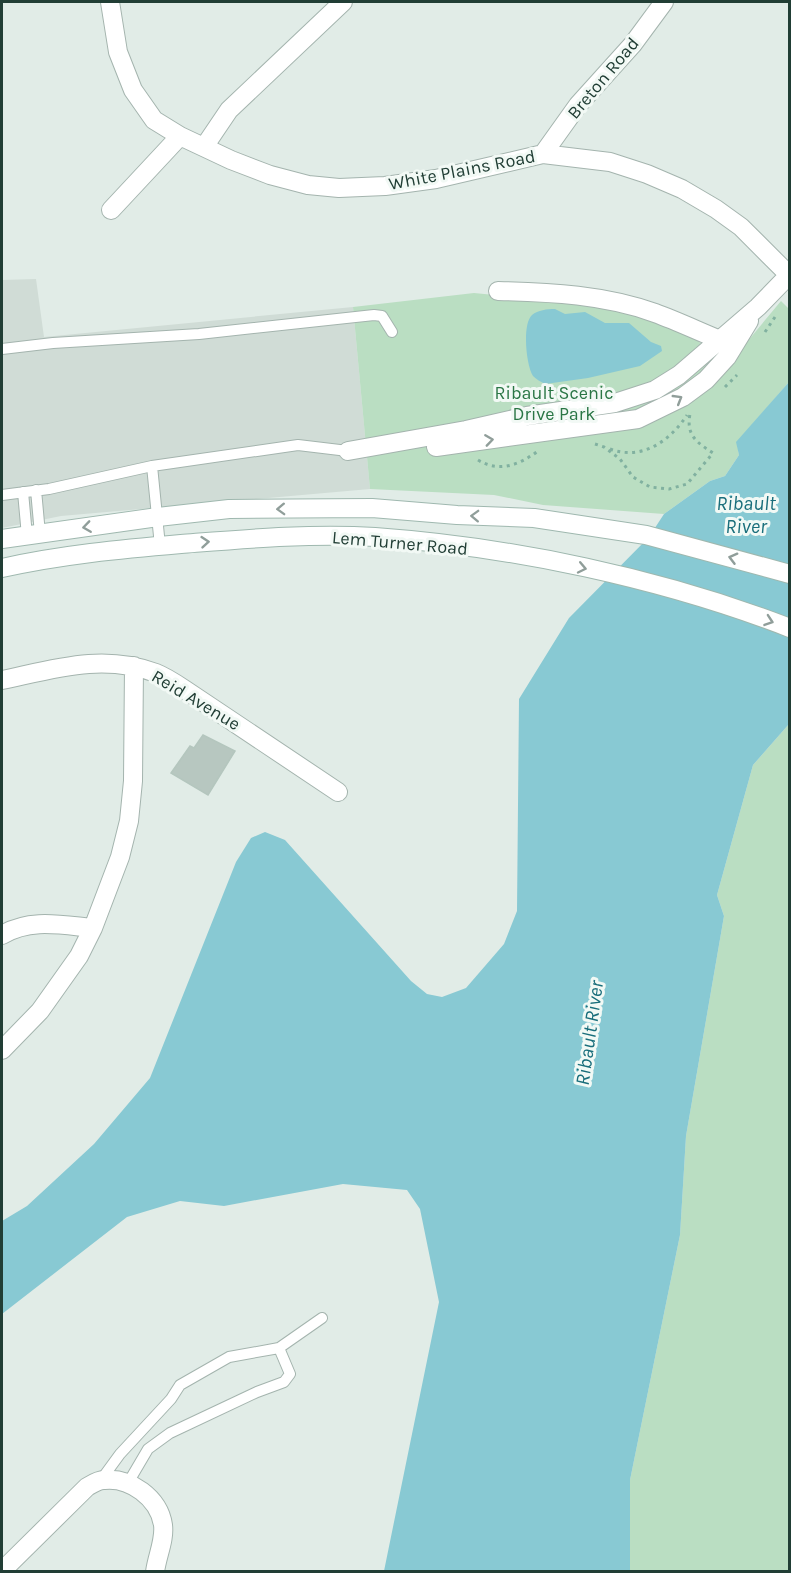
<svg xmlns="http://www.w3.org/2000/svg" width="791" height="1573" font-family="Karla,sans-serif">
<style>
.built{fill:#d0dcd6}
.green{fill:#badec2}
.water{fill:#88c9d3}
.building{fill:#b7c7c0;stroke:#b4c6be;stroke-width:1.5}
.lines{fill:none;stroke-linecap:round;stroke-linejoin:round}
.service-casing{stroke:#a4b4ae;stroke-width:12}
.minor-casing{stroke:#a4b4ae;stroke-width:20}
.secondary-casing{stroke:#9fb8af;stroke-width:20}
.path{stroke:#81b1a0;stroke-width:3;stroke-dasharray:3 4.5;stroke-linecap:butt}
.service{stroke:#fff;stroke-width:10}
.minor{stroke:#fff;stroke-width:18}
.secondary{stroke:#fff;stroke-width:18}
.oneway{stroke:#909e9a}
.labels{text-anchor:middle;stroke-width:6;stroke-linejoin:round;paint-order:stroke}
.street-label{font-size:18px;fill:#213e35;stroke:#f2f9f5}
.park-label{font-size:18px;fill:#2a7645;stroke:#f2f9f5}
.water-label{font-size:20px;font-style:italic;fill:#196e7b;stroke:#f2f9f5}
</style>
<rect width="100%" height="100%" fill="#e1ece7"/>
<!-- built -->
<path class="built" d="M 36,279 L 44,337 L 353,307 L 370,489 L 61,516 L 2,528 L 2,280 Z"/>
<!-- green -->
<path class="green" d="M 474,293 L 568,302 L 630,313 L 692,336 L 727,366 L 781,301 L 789,309 L 789,382 L 737,442 L 739,455 L 725,476 L 710,481 L 664,514 L 543,505 L 494,495 L 370,489 L 353,307 Z
M 789,724 L 789,1571 L 630,1572 L 630,1480 L 680,1235 L 686,1136 L 724,916 L 717,895 L 753,765 Z"/>
<!-- water -->
<path class="water" d="M 555,309 L 565,314 L 585,312 L 605,323 L 629,323 L 651,342 L 661,346 L 662,351 L 640,366 L 588,378 L 545,384 C 541,382 536,379 533,376 C 526,365 522,324 532,315 C 538,310 547,309 555,309 Z
M 789,382 L 789,724 L 753,765 L 717,895 L 724,916 L 686,1136 L 680,1235 L 630,1480 L 630,1571 L 384,1571 L 439,1302 L 420,1209 L 407,1190 L 343,1184 L 224,1206 L 180,1201 L 127,1217 L 2,1314 L 2,1221 L 27,1206 L 94,1144 L 150,1078 L 236,862 L 251,838 L 265,832 L 285,840 L 411,981 L 427,994 L 442,997 L 466,988 L 504,944 L 517,911 L 519,699 L 569,618 L 649,537 L 664,514 L 710,481 L 725,476 L 739,455 L 736,442 Z"/>
<!-- building -->
<path class="building" d="M 203,735 L 235,751 L 208,795 L 171,773 L 190,746 L 194,748 Z"/>
<g class="lines">
<defs>
<path id="service" d="M 2,349 L 53,343 L 199,334 L 374,315 L 382,316 L 392,332
M 36,490 L 40,534
M 23,492 L 27,536
M 2,495 L 49,489 L 152,466
M 160,546 L 152,466 L 298,445 L 348,451
M 101,1480 L 120,1454 L 171,1399 L 180,1385 L 229,1357 L 279,1348 L 322,1318
M 128,1483 L 148,1449 L 170,1433 L 257,1392 L 284,1382 L 290,1374 L 279,1348"/>
<path id="minor" d="M 110,2 L 118,52 L 133,90 L 154,120 L 180,136 L 231,160 L 270,175 L 308,185 L 339,188 L 385,186 L 436,179 L 543,154 L 610,162 L 647,174 L 682,189 L 716,209 L 741,227 L 789,275
M 204,147 L 229,110 L 343,2
M 543,154 L 578,105 L 633,44 L 664,2
M 111,210 L 180,136
M 498,291 C 550,292 606,295 655,313 C 677,321 698,331 720,340
M 436,447 L 638,419 L 683,397 L 706,380 L 727,357 L 749,321
M 348,451 L 466,430 L 527,416 L 615,403 L 655,390 L 679,375 L 758,307 L 790,274
M 2,680 C 54,669 103,653 156,673 C 166,677 175,683 184,689 L 338,792
M 2,935 C 30,918 61,925 93,928
M 2,1050 L 40,1011 L 79,956 L 93,928 L 120,857 L 129,821 L 133,781 L 134,666
M 2,1571 L 87,1487 C 92,1484 98,1480 104,1480 C 130,1477 159,1498 163,1525 C 165,1540 157,1556 155,1572"/>
<path id="secondary" d="M 2,539 L 158,517 L 229,509 L 372,508 L 457,515 L 534,518 L 646,535 L 790,574
M 2,568 C 60,555 121,549 181,544 C 245,539 311,533 375,537 C 513,547 661,578 790,628"/>
</defs>
<!-- service casing -->
<use href="#service" class="service-casing"/>
<!-- minor casing -->
<use href="#minor" class="minor-casing"/>
<!-- secondary casing -->
<use href="#secondary" class="secondary-casing"/>
<!-- path -->
<path class="path" d="M 765,332 L 775,317
M 725,387 L 737,375
M 595,444 L 604,447 L 620,459 L 633,477 L 650,487 L 669,489 L 687,484 L 713,453 C 696,442 686,435 690,414
M 610,449 C 642,461 670,441 687,415
M 478,460 C 499,473 519,465 538,451"/>
<!-- service -->
<use href="#service" class="service"/>
<!-- minor -->
<use href="#minor" class="minor"/>
<!-- secondary -->
<use href="#secondary" class="secondary"/>
</g>
<!-- one-way arrows -->
<defs><path id="oneway-chevron" d="M-2-3.5L2.5 0L-2 3.5" fill="none" stroke-width="1.6" stroke-linecap="round" stroke-linejoin="round" transform="scale(1.5)"/></defs>
<g class="oneway">
<use href="#oneway-chevron" transform="translate(678 399) rotate(-31)"/>
<use href="#oneway-chevron" transform="translate(489 440) rotate(-8)"/>
<use href="#oneway-chevron" transform="translate(281 509) rotate(178)"/>
<use href="#oneway-chevron" transform="translate(475 516) rotate(-178)"/>
<use href="#oneway-chevron" transform="translate(87 527) rotate(172)"/>
<use href="#oneway-chevron" transform="translate(205 542) rotate(-5)"/>
<use href="#oneway-chevron" transform="translate(733 558) rotate(-165)"/>
<use href="#oneway-chevron" transform="translate(582 568) rotate(12)"/>
<use href="#oneway-chevron" transform="translate(769 621) rotate(19)"/>
</g>
<g class="labels">
<!-- street labels -->
<g class="street-label">
<text transform="translate(603 78) rotate(-50)" y="6">Breton Road</text>
<text transform="translate(462 170) rotate(-11)" y="6">White Plains Road</text>
<text transform="translate(400 543) rotate(5)" y="6">Lem Turner Road</text>
<text transform="translate(196 700) rotate(31)" y="6">Reid Avenue</text>
</g>
<!-- park labels -->
<g class="park-label">
<text x="554" y="399">Ribault Scenic<tspan x="554" dy="21">Drive Park</tspan></text>
</g>
<!-- water labels -->
<g class="water-label">
<text x="746" y="510">Ribault<tspan x="746" dy="23">River</tspan></text>
<text transform="translate(589 1033) rotate(-82)" y="7">Ribault River</text>
</g>
</g>
<!-- border -->
<rect width="791" height="1573" fill="none" stroke="#213e35" stroke-width="6"/>
</svg>
